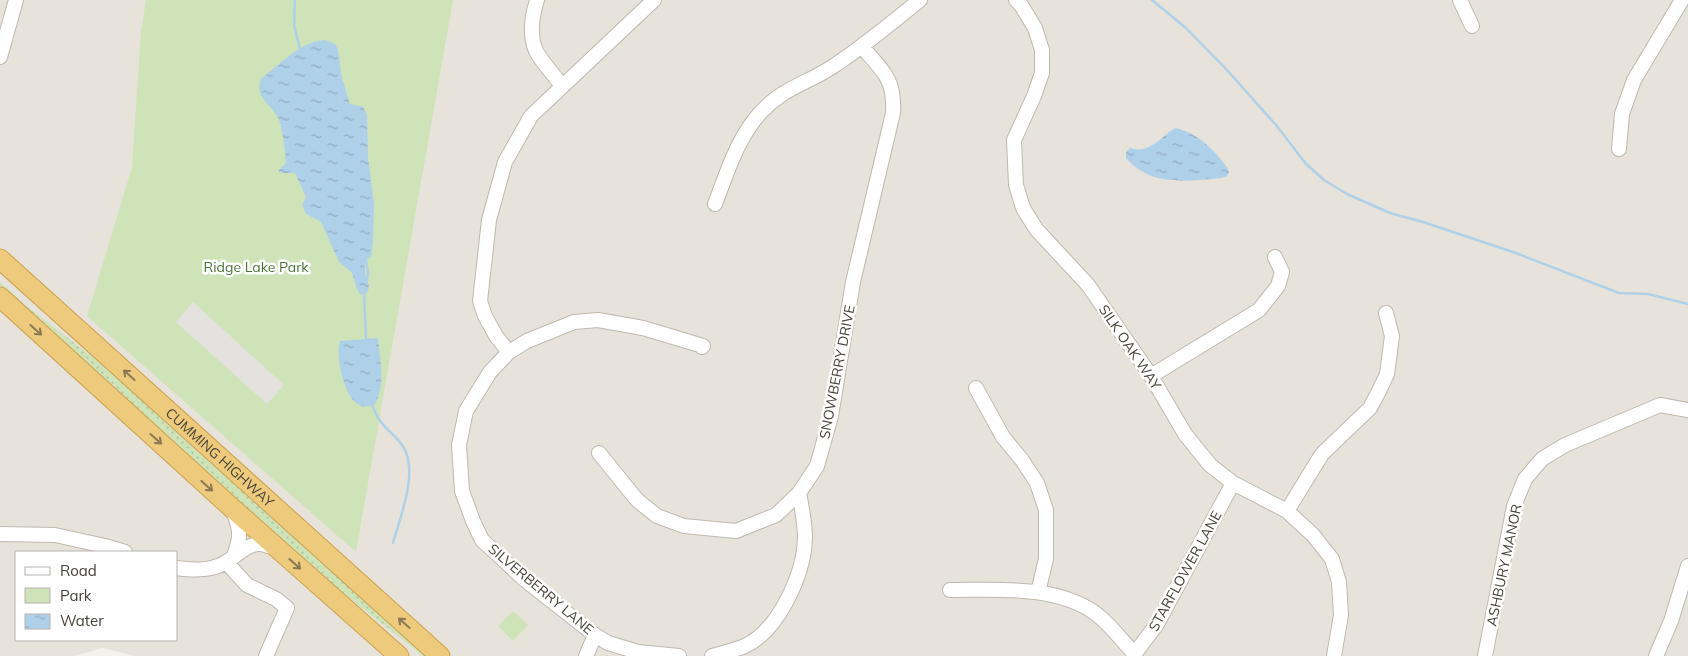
<svg xmlns="http://www.w3.org/2000/svg" width="1688" height="656" font-family="Mulish,sans-serif">
<style>
.residential{fill:#e7e3da;fill-rule:evenodd}
.grass{fill:url(#grass-dots)}
.park{fill:#cfe3b9}
.parking{fill:#e3e2df}
.water{fill:url(#water-ripples)}
.lines{fill:none;stroke-linecap:round;stroke-linejoin:round}
.stream{stroke:#afd0e9;stroke-width:2.5}
.minor-casing{stroke:#beb9af;stroke-width:16}
.highway-casing{stroke:#cca14d;stroke-width:21}
.minor{stroke:#fff;stroke-width:14}
.highway{stroke:#eecb7c;stroke-width:19}
.oneway{stroke:#8a7954}
.labels{text-anchor:middle;stroke-width:5;stroke-linejoin:round;paint-order:stroke}
.park-label{font-size:14px;fill:#4a7333;stroke:#fff}
.street-label{font-size:14px;fill:#47423a;stroke:#fff}
</style>
<defs>
<pattern id="grass-dots" width="8" height="8" patternUnits="userSpaceOnUse" patternTransform="scale(1.25)"><rect width="8" height="8" fill="#cfe3b9"/><path d="M2 2h.1M6 6h.1" fill="none" stroke="#b3c4a0" stroke-width="1.8" stroke-linecap="round"/></pattern>
<pattern id="water-ripples" width="26" height="14" patternUnits="userSpaceOnUse" patternTransform="scale(1.25)"><rect width="26" height="14" fill="#afd0e9"/><path d="M2 4q2-2 4 0t4 0M15 11q2-2 4 0t4 0" fill="none" stroke="#90aabe"/></pattern>
</defs>
<rect width="100%" height="100%" fill="#f4f2eb"/>
<!-- residential -->
<path class="residential" d="M 0,0 L 1688,0 L 1688,656 L 135,656 L 102,648 L 75,656 L 0,656 ZM 16,552 L 176,552 L 176,640 L 16,640 Z"/>
<!-- grass -->
<path class="grass" d="M 0,282 L 25,305 L 151,402 L 434,656 L 423,656 L 314,570 L 0,289 Z"/>
<!-- park -->
<path class="park" d="M 146,0 L 453,0 L 356,552 L 87,316 L 132,167 L 141,31 Z
M 513,611 L 528,625 L 513,641 L 498,626 Z"/>
<!-- parking -->
<path class="parking" d="M 193,302 L 284,385 L 267,404 L 176,322 Z
M 555,611 L 581,632 L 576,638 L 550,617 Z"/>
<!-- water -->
<path class="water" d="M 325,40 L 335,44 L 338,49 L 342,78 L 350,104 L 363,107 L 367,115 L 368,157 L 374,205 L 373,243 L 371,257 L 366,260 C 365,263 364,266 365,269 C 365,279 373,286 366,294 L 360,294 L 357,289 L 352,273 L 339,262 L 321,222 L 306,214 L 302,205 L 306,197 L 295,173 L 282,173 L 278,171 L 286,163 C 286,155 282,127 279,120 C 272,103 254,99 261,79 C 279,65 301,41 325,40 Z
M 1175,128 C 1197,132 1216,151 1228,169 L 1229,172 L 1227,176 L 1221,178 C 1186,181 1151,187 1126,158 L 1126,152 L 1130,148 C 1150,154 1159,138 1175,128 Z
M 378,338 C 380,360 386,384 375,404 C 369,406 364,408 359,405 C 344,397 335,356 340,341 Z"/>
<g class="lines">
<!-- stream -->
<path class="stream" d="M 295,0 L 294,25 L 300,49
M 1152,0 L 1186,28 L 1227,70 L 1276,125 L 1306,164 L 1324,180 L 1347,194 L 1390,213 L 1423,222 L 1513,252 L 1619,293 L 1648,294 L 1688,304
M 366,260 L 368,274 L 367,280
M 364,294 L 366,339
M 372,405 C 374,410 376,415 379,419 C 385,429 396,436 402,445 C 420,470 400,517 393,543"/>
<defs>
<path id="minor" d="M 537,0 C 532,16 529,35 536,51 C 541,61 555,76 562,86
M 1016,0 L 1021,5 L 1035,28 L 1042,50 L 1042,73 L 1034,96 L 1014,140 L 1016,185 L 1023,208 L 1036,229 L 1088,285 L 1151,376 L 1185,434 L 1210,465 L 1233,483 L 1287,511 L 1313,535 L 1332,559 L 1339,582 L 1341,615 L 1334,656
M 1460,0 L 1472,26
M 0,57 L 16,0
M 1619,149 L 1622,114 L 1634,80 L 1682,0
M 715,204 C 727,173 737,138 761,112 C 783,88 806,84 832,67 C 863,47 891,23 920,0
M 509,352 L 496,336 L 485,316 L 480,301 L 489,220 L 505,162 L 531,116 L 654,0
M 1151,376 L 1259,310 L 1278,286 L 1282,272 L 1275,257
M 976,388 L 1003,437 L 1022,460 L 1037,483 L 1046,510 L 1046,559 L 1038,592
M 599,453 L 637,500 L 657,516 L 684,526 L 736,531 L 776,515 L 799,493 L 817,466 L 831,416 L 853,282 L 893,113 C 895,79 883,71 862,47
M 233,511 C 241,531 241,536 234,556
M 1287,511 L 1322,454 L 1370,408 L 1379,391 L 1387,374 L 1392,336 L 1386,313
M 0,534 L 55,535 L 105,546 L 125,552
M 226,562 L 247,585 L 276,599 L 287,608 L 266,656
M 176,568 C 192,570 208,571 223,564 C 235,558 246,543 261,544 C 266,545 271,547 276,548
M 950,590 C 996,590 1056,585 1095,613 C 1109,623 1123,642 1135,654
M 586,656 L 595,635
M 679,656 L 638,652 L 608,643 L 595,635 L 525,580 L 482,540 L 473,521 L 462,491 L 459,445 L 466,411 L 490,372 L 509,352 L 527,341 L 574,322 L 598,320 L 643,328 L 703,346 L 702,347
M 712,656 C 723,653 735,650 745,646 C 779,630 804,574 805,538 C 805,523 802,508 799,493
M 1133,656 L 1157,624 L 1233,483
M 1485,656 L 1514,506 L 1525,479 L 1542,459 L 1565,445 L 1660,405 L 1688,410
M 1656,656 L 1671,621 L 1688,566"/>
<g id="highway">
<path id="s1" d="M 0,259 L 440,656"/>
<path d="M 0,297 L 232,508 L 399,656"/>
</g>
</defs>
<!-- minor casing -->
<use href="#minor" class="minor-casing"/>
<!-- highway casing -->
<use href="#highway" class="highway-casing"/>
<!-- minor -->
<use href="#minor" class="minor"/>
<!-- highway -->
<use href="#highway" class="highway"/>
</g>
<!-- one-way arrows -->
<defs><path id="oneway-shaft" d="M-6 0H5M1.5-3L5.5 0L1.5 3" fill="none" stroke-width="1.6" stroke-linecap="round" stroke-linejoin="round" transform="scale(1.25)"/></defs>
<g class="oneway">
<use href="#oneway-shaft" transform="translate(36 330) rotate(42)"/>
<use href="#oneway-shaft" transform="translate(129 375) rotate(-138)"/>
<use href="#oneway-shaft" transform="translate(156 439) rotate(42)"/>
<use href="#oneway-shaft" transform="translate(207 486) rotate(42)"/>
<use href="#oneway-shaft" transform="translate(295 564) rotate(42)"/>
<use href="#oneway-shaft" transform="translate(404 623) rotate(-138)"/>
</g>
<g class="labels">
<!-- park labels -->
<g class="park-label">
<text x="256" y="272">Ridge Lake Park</text>
</g>
<!-- street labels -->
<g class="street-label">
<text transform="translate(1130 347) rotate(56)" y="5">SILK OAK WAY</text>
<text transform="translate(837 372) rotate(-79)" y="5">SNOWBERRY DRIVE</text>
<text dy="5" stroke="none"><textPath href="#s1" startOffset="296">CUMMING HIGHWAY</textPath></text>
<text transform="translate(1504 565) rotate(-78)" y="5">ASHBURY MANOR</text>
<text transform="translate(1185 571) rotate(-61)" y="5">STARFLOWER LANE</text>
<text transform="translate(541 589) rotate(40)" y="5">SILVERBERRY LANE</text>
</g>
</g>
<!-- legend -->
<rect x="15" y="551" width="162" height="90" fill="#ffffff" stroke="#b5b3b0"/>
<rect x="25" y="567" width="25" height="8" fill="#ffffff" stroke="#b5b3b0"/>
<text x="60" y="576" font-size="15" fill="#47423a">Road</text>
<rect x="25" y="588" width="25" height="15" fill="#cfe3b9" stroke="#b5b3b0"/>
<text x="60" y="601" font-size="15" fill="#47423a">Park</text>
<rect x="25" y="614" width="25" height="15" fill="url(#water-ripples)" stroke="#b5b3b0"/>
<text x="60" y="626" font-size="15" fill="#47423a">Water</text>
</svg>
